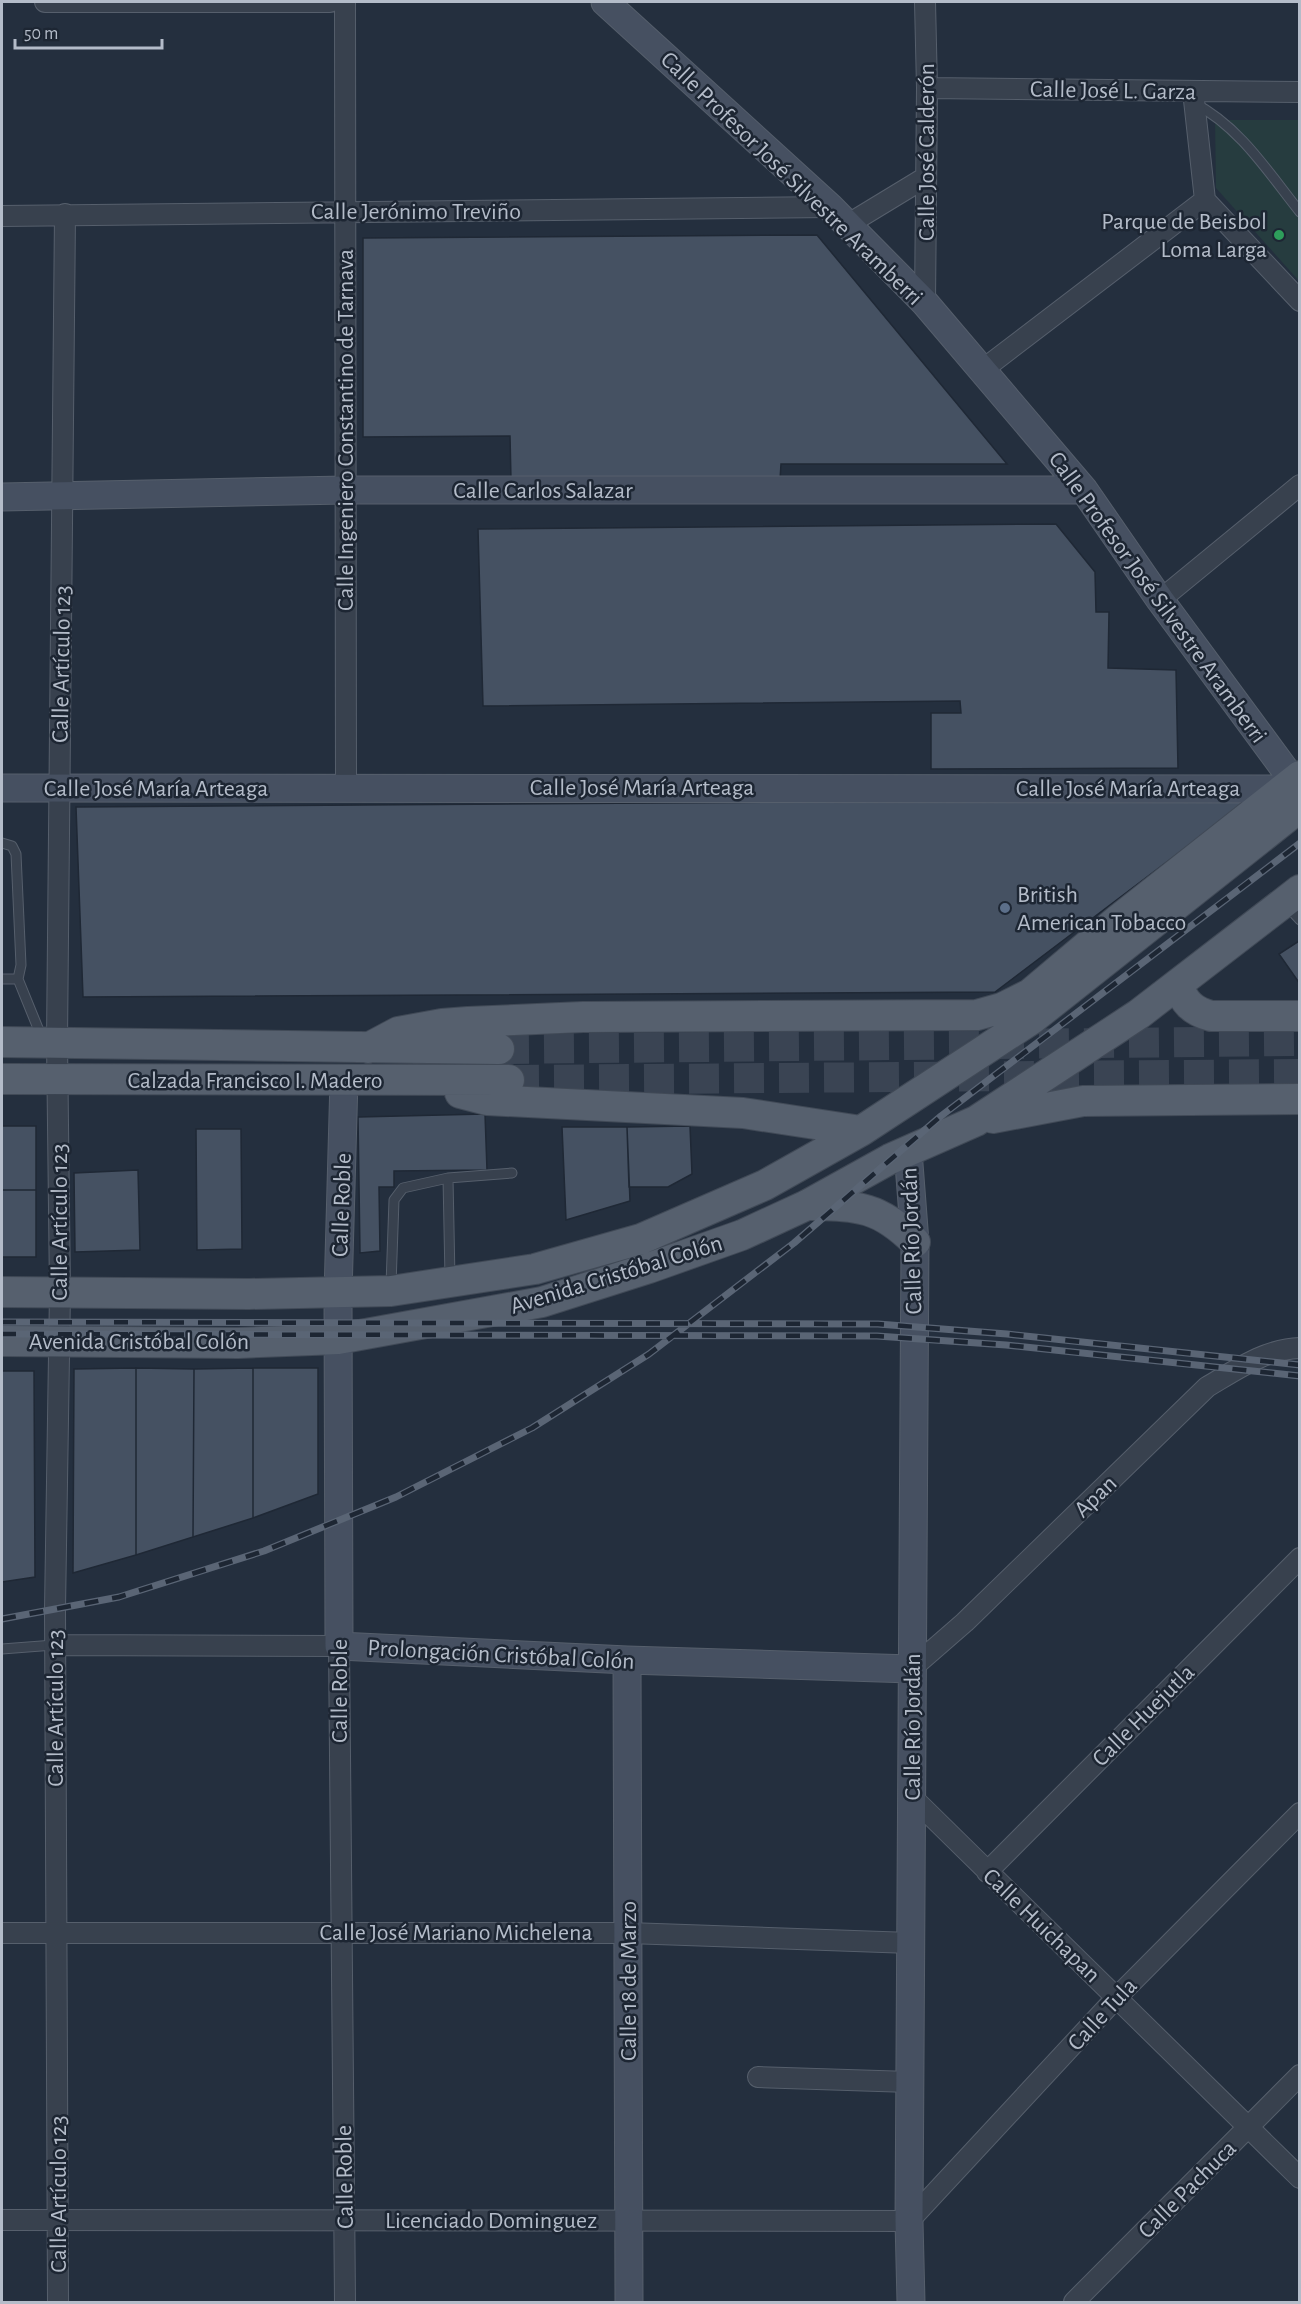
<svg xmlns="http://www.w3.org/2000/svg" width="1301" height="2304" font-family="'Alegreya Sans',sans-serif">
<style>
.green{fill:#263c3f}
.building{fill:#455162;stroke:#1f2835;stroke-width:1.5}
.lines{fill:none;stroke-linecap:round;stroke-linejoin:round}
.primary-tunnel{stroke:#3a4453;stroke-width:30;stroke-dasharray:30 15;stroke-linecap:butt}
.lane-casing{stroke:#565f6c;stroke-width:11}
.street-casing{stroke:#565f6c;stroke-width:22}
.secondary-casing{stroke:#565f6c;stroke-width:29}
.primary-casing{stroke:#414a57;stroke-width:32}
.lane{stroke:#38414e;stroke-width:9}
.street{stroke:#38414e;stroke-width:20}
.secondary{stroke:#465061;stroke-width:27}
.primary{stroke:#56606e;stroke-width:30}
.rail-casing{stroke:#5a6575;stroke-width:7}
.rail{stroke:#1d2633;stroke-width:4.5;stroke-dasharray:14;stroke-linecap:butt}
.leisure-dot{fill:#2e9e5b;stroke:#1d2633;stroke-width:2}
.service-dot{fill:#5c6f8a;stroke:#1d2633;stroke-width:2}
.labels{text-anchor:middle;stroke-width:5;stroke-linejoin:round;paint-order:stroke}
.street-label{font-size:24px;fill:#b4bcc9;stroke:#1d2633}
.poi-label{font-size:24px;fill:#b4bcc9;stroke:#1d2633;text-anchor:end}
</style>
<rect width="100%" height="100%" fill="#242f3e"/>
<!-- green -->
<path class="green" d="M 1215,120 L 1299,120 L 1299,281 L 1216,188 Z"/>
<!-- building -->
<path class="building" d="M 817,235 L 1007,464 L 781,464 L 780,480 L 511,480 L 510,436 L 363,437 L 363,238 Z
M 1056,524 L 1095,572 L 1096,612 L 1109,612 L 1108,668 L 1176,670 L 1178,768 L 931,769 L 931,713 L 961,713 L 960,701 L 483,706 L 478,529 Z
M 1250,799 L 995,992 L 83,997 L 76,807 Z
M 1299,941 L 1300,942 L 1300,984 L 1279,954 Z
M 485,1114 L 487,1170 L 394,1171 L 394,1187 L 379,1187 L 380,1251 L 360,1253 L 358,1117 Z
M 2,1126 L 36,1126 L 36,1190 L 2,1190 Z
M 690,1126 L 692,1174 L 668,1187 L 629,1187 L 627,1127 Z
M 562,1127 L 627,1127 L 630,1201 L 566,1220 Z
M 196,1129 L 241,1129 L 242,1249 L 197,1250 Z
M 138,1170 L 140,1250 L 75,1252 L 74,1173 Z
M 2,1190 L 36,1190 L 36,1257 L 2,1257 Z
M 136,1368 L 136,1555 L 73,1573 L 74,1369 Z
M 136,1368 L 194,1369 L 193,1537 L 136,1555 Z
M 253,1368 L 253,1518 L 193,1537 L 194,1369 Z
M 253,1368 L 318,1368 L 318,1494 L 253,1518 Z
M 2,1371 L 34,1371 L 35,1577 L 2,1582 Z"/>
<g class="lines">
<!-- primary-tunnel -->
<path class="primary-tunnel" d="M 499,1049 L 1300,1041
M 509,1080 L 1300,1074"/>
<defs>
<path id="lane" d="M 1194,103 C 1240,127 1268,172 1300,212
M 2,843 L 12,846 L 16,854 L 21,965 L 18,979 L 2,979
M 1287,906 L 1300,920
M 18,979 L 42,1038
M 448,1178 L 450,1278
M 391,1285 L 394,1200 L 403,1188 L 448,1178 L 512,1173
M 2,1649 L 54,1645"/>
<path id="street" d="M 45,2 L 330,2
M 345,2 L 346,786
M 927,88 L 1300,92
M 1193,91 L 1205,200
M 1205,200 L 1300,301
M 2,216 L 830,207
M 847,225 L 926,177
M 925,303 L 927,88 L 925,2
M 981,371 L 1205,200
M 1160,600 L 1300,485
M 54,1645 L 339,1646 L 345,2302
M 911,1669 L 965,1622 L 1207,1387 C 1236,1370 1265,1349 1300,1348
M 913,1798 L 1300,2178
M 987,1872 L 1300,1558
M 2,1933 L 628,1933 L 911,1943
M 758,2077 L 910,2082
M 2,2220 L 909,2221 L 1116,1998 L 1300,1813
M 58,2302 L 55,1609 L 60,1292 L 57,1041 L 65,214
M 1074,2302 L 1300,2075"/>
<path id="secondary" d="M 605,2 L 830,207 L 925,303 L 1084,490 L 1160,600 L 1300,790
M 2,497 L 345,490 L 1084,490
M 2,788 L 1283,789
M 344,1080 L 338,1294 L 339,1646 L 627,1660 L 911,1669
M 908,1151 L 915,1242 L 909,2221 L 911,2302
M 627,1660 L 629,2302"/>
<path id="primary" d="M 1178,985 C 1184,1002 1192,1011 1211,1016 L 1300,1016
M 2,1042 L 499,1049
M 368,1048 L 398,1032 L 442,1024 L 468,1022 L 583,1017 L 977,1015 L 1002,1008 L 1030,994 L 1119,919 L 1300,776
M 2,1079 L 509,1080
M 460,1093 L 487,1100 L 743,1113 L 861,1131
M 993,1118 L 1083,1101 L 1300,1099
M 807,1205 C 857,1206 878,1205 915,1242
M 2,1292 L 249,1294 L 391,1291 L 535,1269 L 641,1239 L 765,1185 L 861,1131 L 1032,1019 L 1300,807
M 2,1341 L 238,1343 L 338,1339 L 542,1302 L 649,1268 L 742,1235 L 807,1205 L 890,1159 L 976,1121 L 1139,1014 L 1300,890"/>
</defs>
<!-- lane casing -->
<use href="#lane" class="lane-casing"/>
<!-- street casing -->
<use href="#street" class="street-casing"/>
<!-- secondary casing -->
<use href="#secondary" class="secondary-casing"/>
<!-- primary casing -->
<use href="#primary" class="primary-casing"/>
<!-- lane -->
<use href="#lane" class="lane"/>
<!-- street -->
<use href="#street" class="street"/>
<!-- secondary -->
<use href="#secondary" class="secondary"/>
<!-- primary -->
<use href="#primary" class="primary"/>
<defs>
<path id="rail" d="M 2,1322 L 878,1324 L 1007,1334 L 1300,1365
M 2,1334 L 877,1336 L 1006,1345 L 1300,1376
M 2,1619 L 119,1597 L 264,1551 L 396,1497 L 532,1428 L 649,1354 L 794,1243 L 941,1116 L 1300,843"/>
</defs>
<!-- rail casing -->
<use href="#rail" class="rail-casing"/>
<!-- rail -->
<use href="#rail" class="rail"/>
</g>
<!-- markers -->
<circle class="leisure-dot" cx="1279" cy="235" r="6"/>
<circle class="service-dot" cx="1005" cy="908" r="6"/>
<g class="labels">
<!-- street labels -->
<g class="street-label">
<text transform="translate(1113 90) rotate(1)" y="8">Calle José L. Garza</text>
<text transform="translate(926 152) rotate(-90)" y="8">Calle José Calderón</text>
<text transform="translate(792 178) rotate(44)" y="8">Calle Profesor José Silvestre Aramberri</text>
<text x="416" y="219">Calle Jerónimo Treviño</text>
<text transform="translate(345 430) rotate(-90)" y="8">Calle Ingeniero Constantino de Tarnava</text>
<text x="543" y="498">Calle Carlos Salazar</text>
<text transform="translate(1158 597) rotate(54)" y="8">Calle Profesor José Silvestre Aramberri</text>
<text transform="translate(61 664) rotate(-89)" y="8">Calle Artículo 123</text>
<text x="642" y="795">Calle José María Arteaga</text>
<text x="156" y="796">Calle José María Arteaga</text>
<text x="1128" y="796">Calle José María Arteaga</text>
<text x="255" y="1088">Calzada Francisco I. Madero</text>
<text transform="translate(341 1205) rotate(-88)" y="8">Calle Roble</text>
<text transform="translate(59 1222) rotate(-90)" y="8">Calle Artículo 123</text>
<text transform="translate(911 1241) rotate(-92)" y="8">Calle Río Jordán</text>
<text transform="translate(616 1274) rotate(-17)" y="8">Avenida Cristóbal Colón</text>
<text x="139" y="1349">Avenida Cristóbal Colón</text>
<text transform="translate(1095 1496) rotate(-44)" y="8">Apan</text>
<text transform="translate(501 1654) rotate(3)" y="8">Prolongación Cristóbal Colón</text>
<text transform="translate(339 1691) rotate(-90)" y="8">Calle Roble</text>
<text transform="translate(55 1708) rotate(-90)" y="8">Calle Artículo 123</text>
<text transform="translate(1143 1715) rotate(-45)" y="8">Calle Huejutla</text>
<text transform="translate(912 1727) rotate(-90)" y="8">Calle Río Jordán</text>
<text transform="translate(1042 1925) rotate(44)" y="8">Calle Huichapan</text>
<text x="456" y="1940">Calle José Mariano Michelena</text>
<text transform="translate(628 1981) rotate(-90)" y="8">Calle 18 de Marzo</text>
<text transform="translate(1102 2014) rotate(-47)" y="8">Calle Tula</text>
<text transform="translate(344 2177) rotate(-91)" y="8">Calle Roble</text>
<text transform="translate(1187 2189) rotate(-45)" y="8">Calle Pachuca</text>
<text transform="translate(58 2194) rotate(-90)" y="8">Calle Artículo 123</text>
<text x="491" y="2228">Licenciado Dominguez</text>
</g>
<!-- poi labels -->
<g class="poi-label">
<text x="1267" y="229">Parque de Beisbol<tspan x="1267" dy="28">Loma Larga</tspan></text>
<text x="1017" y="902" text-anchor="start">British<tspan x="1017" dy="28">American Tobacco</tspan></text>
</g>
</g>
<!-- border -->
<rect width="1301" height="2304" fill="none" stroke="#b4bcc9" stroke-width="6"/>
<!-- scale -->
<path d="M15 39v9h147v-9" fill="none" stroke="#b4bcc9" stroke-width="3"/>
<text x="24" y="39" font-size="18" fill="#b4bcc9" stroke="#1d2633" stroke-width="4.5" paint-order="stroke">50 m</text>
</svg>
